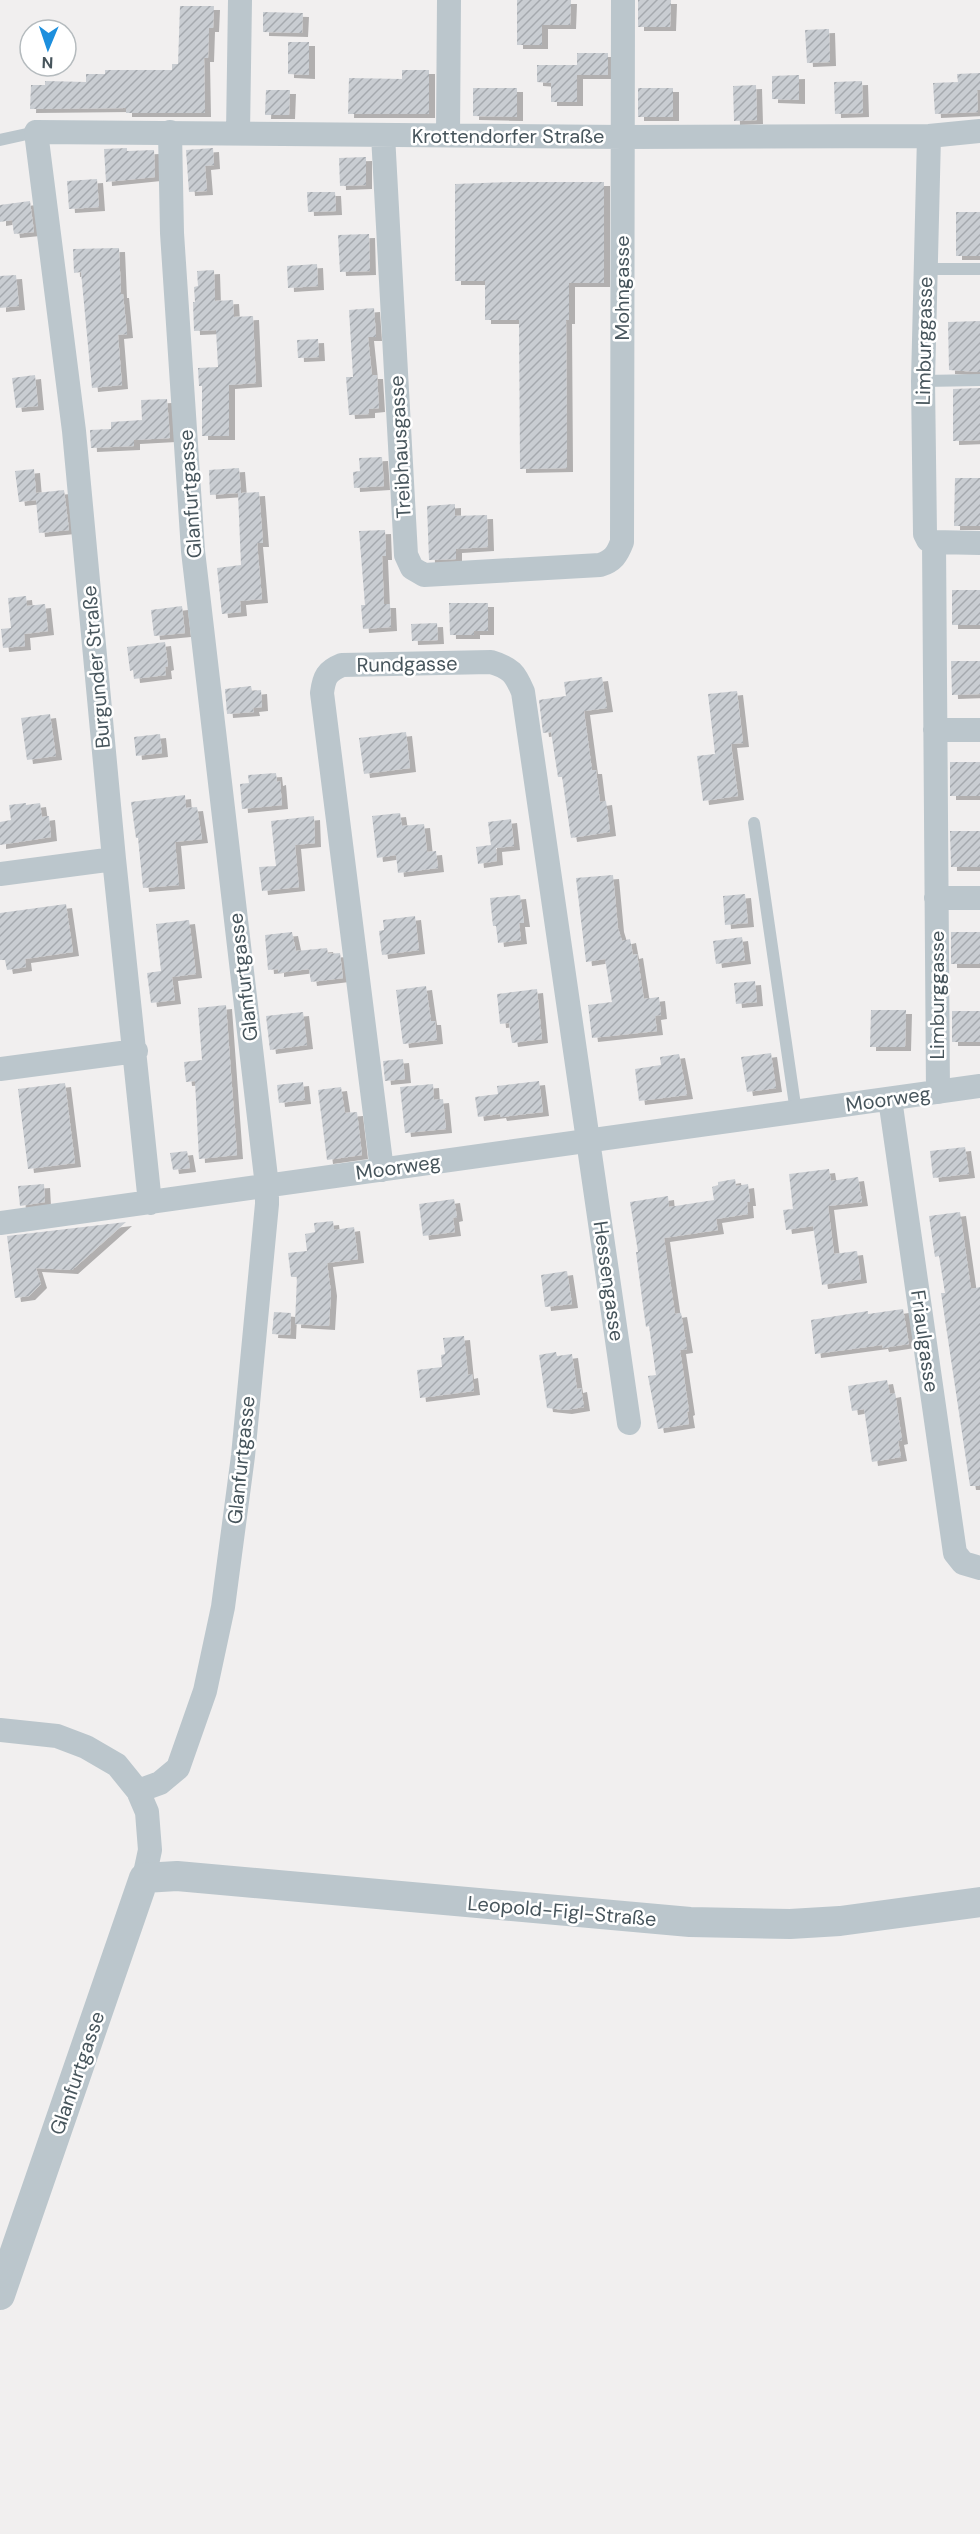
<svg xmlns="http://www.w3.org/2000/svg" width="980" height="2534" font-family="'DM Sans',sans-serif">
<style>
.building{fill:url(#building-hatch);filter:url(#shadow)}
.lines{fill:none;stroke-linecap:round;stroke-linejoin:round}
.service{stroke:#bbc6cc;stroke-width:12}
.minor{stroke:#bbc6cc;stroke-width:24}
.tertiary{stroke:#bbc6cc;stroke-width:30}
.labels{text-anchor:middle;stroke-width:5;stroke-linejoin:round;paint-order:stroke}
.street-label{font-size:20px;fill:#47555c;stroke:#fff}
</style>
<defs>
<pattern id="building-hatch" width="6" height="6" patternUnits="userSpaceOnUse" patternTransform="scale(1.5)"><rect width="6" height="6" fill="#c9cdd2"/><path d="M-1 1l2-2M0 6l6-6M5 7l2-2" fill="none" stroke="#a5a9ae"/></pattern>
<filter id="shadow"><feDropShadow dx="6" dy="4" stdDeviation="0" flood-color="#0004"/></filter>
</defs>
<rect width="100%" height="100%" fill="#f1efef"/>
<!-- building -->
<path class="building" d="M 517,0 L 571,0 L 570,25 L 542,25 L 542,45 L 517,45 Z
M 638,0 L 671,0 L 670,27 L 638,27 Z
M 180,6 L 214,6 L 213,28 L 209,28 L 208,58 L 204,58 L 205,113 L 126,113 L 126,108 L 30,109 L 31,85 L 45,85 L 45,81 L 86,82 L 86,74 L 105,74 L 105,70 L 172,70 L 172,64 L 178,64 Z
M 263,12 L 303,13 L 302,33 L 263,32 Z
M 829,29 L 830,62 L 807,63 L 805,30 Z
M 288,42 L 309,42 L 309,75 L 288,74 Z
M 577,53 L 608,53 L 608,75 L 577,75 Z
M 537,65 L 577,65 L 577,102 L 551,102 L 551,83 L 537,82 Z
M 402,70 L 429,70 L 429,114 L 348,114 L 349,78 L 402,79 Z
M 980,73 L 980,90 L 977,90 L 978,112 L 935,114 L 933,83 L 958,82 L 957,74 Z
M 799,75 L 799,100 L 772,99 L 772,76 Z
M 862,81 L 863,113 L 835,114 L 834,82 Z
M 756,85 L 757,120 L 734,121 L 733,86 Z
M 473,88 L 517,88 L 517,117 L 473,116 Z
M 638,88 L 673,88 L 673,117 L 638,117 Z
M 266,90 L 290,90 L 289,115 L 265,115 Z
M 127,148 L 127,151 L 154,150 L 155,177 L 106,182 L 104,149 Z
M 213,148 L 214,165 L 205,166 L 207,191 L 189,192 L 186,150 Z
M 366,157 L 366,185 L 340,186 L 339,158 Z
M 97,179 L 99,207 L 69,209 L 67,181 Z
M 511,182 L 604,182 L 604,283 L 569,283 L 569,320 L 566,320 L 567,468 L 520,469 L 519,320 L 485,320 L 485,281 L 455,281 L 455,184 Z
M 307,192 L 335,192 L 336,211 L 308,212 Z
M 30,201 L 34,232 L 14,234 L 12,220 L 0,222 L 0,205 Z
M 956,212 L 980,212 L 980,256 L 956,256 Z
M 369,234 L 370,271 L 340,272 L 338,235 Z
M 119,248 L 121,294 L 123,294 L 127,334 L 118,335 L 122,385 L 92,388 L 81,272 L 74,273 L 73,249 Z
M 317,264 L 318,286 L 288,288 L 287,266 Z
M 214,270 L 215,301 L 233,300 L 234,317 L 253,316 L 256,383 L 229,385 L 229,436 L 202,436 L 202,386 L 199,386 L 198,368 L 218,367 L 216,330 L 194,331 L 193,302 L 195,302 L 194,287 L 198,286 L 197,271 Z
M 16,275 L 19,306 L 0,308 L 0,276 Z
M 374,308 L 376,337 L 368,337 L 372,375 L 377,375 L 379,408 L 369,409 L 369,414 L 349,415 L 346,377 L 353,377 L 349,310 Z
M 980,321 L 980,372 L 949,370 L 948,322 Z
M 318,339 L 319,357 L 298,358 L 297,340 Z
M 35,375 L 38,406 L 16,408 L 12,378 Z
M 980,388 L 980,440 L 953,441 L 953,389 Z
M 167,399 L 170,438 L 134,440 L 134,446 L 91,448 L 90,430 L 111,429 L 111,422 L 142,420 L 141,400 Z
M 382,457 L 384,486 L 354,488 L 353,472 L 360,471 L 359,458 Z
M 239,468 L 241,493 L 259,492 L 263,543 L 257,543 L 262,599 L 240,601 L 241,612 L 222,614 L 217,568 L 241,565 L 238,493 L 210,495 L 209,470 Z
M 34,469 L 36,493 L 64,490 L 69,530 L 39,533 L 36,500 L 19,502 L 15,471 Z
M 955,478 L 980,478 L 980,526 L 954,526 Z
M 455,504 L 455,516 L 487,515 L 488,547 L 456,549 L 456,559 L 429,560 L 427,506 Z
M 385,530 L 386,556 L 382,556 L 384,604 L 390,604 L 391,627 L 363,629 L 361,605 L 365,605 L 359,531 Z
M 952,590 L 980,590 L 980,625 L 952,625 Z
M 26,596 L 27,606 L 45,604 L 48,631 L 24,634 L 25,646 L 3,648 L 1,629 L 11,628 L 8,598 Z
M 449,603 L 488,603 L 488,631 L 474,631 L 474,635 L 450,635 Z
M 182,606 L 185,633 L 154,636 L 151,610 Z
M 437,623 L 438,640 L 412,641 L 411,624 Z
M 165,642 L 168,666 L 165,667 L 166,675 L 134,679 L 133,670 L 130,671 L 127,647 Z
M 951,661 L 980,661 L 980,694 L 952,695 Z
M 602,677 L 607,708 L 584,711 L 592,770 L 596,770 L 600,802 L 606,801 L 610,832 L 571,838 L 562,777 L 558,777 L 551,732 L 543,733 L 539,700 L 566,696 L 564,682 Z
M 251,686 L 252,691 L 261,690 L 262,707 L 253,708 L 254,712 L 227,714 L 225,689 Z
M 737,691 L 743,743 L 731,744 L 738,796 L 703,801 L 697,756 L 715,754 L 708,694 Z
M 50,714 L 56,756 L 27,760 L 21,718 Z
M 406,732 L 410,768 L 364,774 L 359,738 Z
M 160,734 L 162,753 L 136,756 L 134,737 Z
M 950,762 L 980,762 L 980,796 L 950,796 Z
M 276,773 L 277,782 L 280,781 L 282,805 L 242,809 L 240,784 L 249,783 L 248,775 Z
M 185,795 L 186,808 L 197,807 L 202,839 L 175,842 L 179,885 L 143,888 L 138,838 L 136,838 L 131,802 Z
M 26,803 L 26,805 L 40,803 L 42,817 L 49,816 L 51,837 L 0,845 L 0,822 L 11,820 L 9,805 Z
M 400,813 L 402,826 L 424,824 L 427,852 L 436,851 L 438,868 L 398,873 L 396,855 L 377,858 L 372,816 Z
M 314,816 L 315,843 L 295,845 L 299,887 L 262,891 L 259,867 L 276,866 L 271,821 Z
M 511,819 L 514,846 L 496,848 L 497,861 L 478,864 L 476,847 L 491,845 L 488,822 Z
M 950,831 L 980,831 L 980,867 L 951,867 Z
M 613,875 L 618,928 L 622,941 L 630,939 L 633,955 L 637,954 L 644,999 L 659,997 L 661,1015 L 655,1016 L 657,1031 L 592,1038 L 588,1005 L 612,1002 L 605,959 L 586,962 L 576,878 Z
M 745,894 L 748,923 L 725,925 L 723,896 Z
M 520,895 L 524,923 L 519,923 L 521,940 L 498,943 L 496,926 L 493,926 L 490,898 Z
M 66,904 L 73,952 L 25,959 L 26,967 L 7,970 L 5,960 L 0,960 L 0,913 Z
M 415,916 L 419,950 L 382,955 L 379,931 L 384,930 L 383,920 Z
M 189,920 L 196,974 L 172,977 L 175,1000 L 151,1003 L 147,973 L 161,971 L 156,924 Z
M 292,932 L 296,951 L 327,948 L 328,954 L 340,953 L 343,978 L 311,982 L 309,969 L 278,973 L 278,969 L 268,970 L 265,935 Z
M 951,932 L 980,932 L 980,964 L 951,964 Z
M 742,937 L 745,960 L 716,964 L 713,941 Z
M 755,981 L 757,1002 L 736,1004 L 734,983 Z
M 426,986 L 431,1021 L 435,1021 L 437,1040 L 403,1044 L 396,990 Z
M 537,989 L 542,1039 L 512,1043 L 509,1023 L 500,1024 L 497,994 Z
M 226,1005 L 237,1155 L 199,1159 L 195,1081 L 186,1082 L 184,1062 L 202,1060 L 198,1008 Z
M 871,1010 L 906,1010 L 905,1047 L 870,1047 Z
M 952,1011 L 980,1011 L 980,1042 L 952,1042 Z
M 303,1012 L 307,1045 L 270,1050 L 266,1016 Z
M 771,1053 L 776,1088 L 747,1092 L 741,1057 Z
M 679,1054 L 687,1095 L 639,1101 L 635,1069 L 661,1065 L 660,1057 Z
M 403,1059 L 405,1079 L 385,1081 L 383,1061 Z
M 539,1081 L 543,1112 L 501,1117 L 500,1114 L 478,1117 L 475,1097 L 498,1094 L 497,1086 Z
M 303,1082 L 305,1100 L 279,1103 L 277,1085 Z
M 65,1083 L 75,1163 L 28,1169 L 18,1089 Z
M 433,1084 L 434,1100 L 443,1099 L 446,1129 L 405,1133 L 400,1087 Z
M 341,1087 L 345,1113 L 357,1112 L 362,1155 L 327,1160 L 318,1090 Z
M 965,1147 L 969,1174 L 933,1178 L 930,1151 Z
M 187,1151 L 190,1168 L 173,1170 L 170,1153 Z
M 829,1169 L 831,1181 L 858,1177 L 862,1202 L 828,1206 L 834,1254 L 857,1251 L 861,1279 L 822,1285 L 813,1226 L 786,1230 L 783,1210 L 793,1209 L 789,1174 Z
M 735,1179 L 736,1186 L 748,1184 L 750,1202 L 747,1202 L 748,1214 L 716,1219 L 718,1230 L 664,1238 L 675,1314 L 681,1313 L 687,1349 L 680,1350 L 689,1411 L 687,1412 L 689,1424 L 658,1429 L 648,1376 L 656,1375 L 649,1326 L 646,1327 L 643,1306 L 636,1252 L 638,1252 L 630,1202 L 668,1196 L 669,1207 L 714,1200 L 712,1187 L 718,1185 L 718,1182 Z
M 44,1184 L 45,1202 L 20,1206 L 18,1186 Z
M 454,1199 L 457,1217 L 453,1218 L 455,1232 L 423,1236 L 419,1204 Z
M 960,1212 L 971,1289 L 980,1287 L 980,1486 L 970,1486 L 941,1293 L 945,1293 L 939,1256 L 935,1257 L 929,1216 Z
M 333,1221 L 334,1230 L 354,1227 L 358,1259 L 327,1263 L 331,1292 L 329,1326 L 295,1324 L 297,1277 L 291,1277 L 288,1253 L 307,1251 L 305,1234 L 315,1232 L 314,1223 Z
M 126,1222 L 72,1270 L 36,1268 L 41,1284 L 29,1296 L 15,1298 L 7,1236 Z
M 567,1271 L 572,1304 L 545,1307 L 541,1275 Z
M 903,1309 L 909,1344 L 883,1348 L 882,1345 L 815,1354 L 811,1320 L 868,1311 L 868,1314 Z
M 274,1312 L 291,1313 L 290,1335 L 272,1334 Z
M 464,1336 L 468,1375 L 472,1374 L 474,1391 L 420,1398 L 417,1370 L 442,1367 L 441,1355 L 445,1354 L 443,1338 Z
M 556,1352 L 557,1356 L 572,1354 L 577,1389 L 581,1388 L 584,1407 L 566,1410 L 547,1408 L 539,1355 Z
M 887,1380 L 890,1394 L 895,1393 L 902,1440 L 898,1441 L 901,1457 L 872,1462 L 864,1409 L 852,1411 L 848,1386 Z"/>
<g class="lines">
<!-- service -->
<path class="service" d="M 0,140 L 36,132
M 926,269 L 980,269
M 923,381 L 980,380
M 754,823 L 796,1112"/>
<!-- minor -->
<path class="minor" d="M 238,133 L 240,0
M 383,135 L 406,555 L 412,568 L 424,575 L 600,565 C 613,561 617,555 622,542 L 623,0
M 448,135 L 449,0
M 929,136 L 923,381 L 925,534 L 928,540 L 934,542 L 980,543
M 934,542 L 938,1092
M 935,730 L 980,730
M 0,874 L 114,859
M 936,898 L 980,898
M 0,1069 L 136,1051
M 890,1099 L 955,1553 L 963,1563 L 980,1568
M 382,1170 L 322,693 C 324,677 327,671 342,665 L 491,662 C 511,668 515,673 523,692 L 629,1423
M 150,1203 L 114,859 L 74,431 L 36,132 L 623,137 L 929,136 L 980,131
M 0,1223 L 980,1086
M 0,1730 L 57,1736 L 86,1747 L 117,1765 L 138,1791 L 147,1812 L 150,1850 L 144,1878
M 138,1791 L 160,1783 L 178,1768 L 205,1691 L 223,1607 L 243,1456 L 267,1204 L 267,1186 L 193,551 L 172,233 L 170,132"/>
<!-- tertiary -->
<path class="tertiary" d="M 0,2295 L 144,1878 L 177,1876 L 690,1922 L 790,1924 L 840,1921 L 980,1902"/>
</g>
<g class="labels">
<!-- street labels -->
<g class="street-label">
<text x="508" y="143">Krottendorfer Straße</text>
<text transform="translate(622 288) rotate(-90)" y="7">Mohngasse</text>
<text transform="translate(924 341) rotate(-89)" y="7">Limburggasse</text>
<text transform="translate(400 447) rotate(-93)" y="7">Treibhausgasse</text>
<text transform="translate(190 494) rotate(-94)" y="7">Glanfurtgasse</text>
<text transform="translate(407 664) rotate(-1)" y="7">Rundgasse</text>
<text transform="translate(96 667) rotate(-95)" y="7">Burgunder Straße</text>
<text transform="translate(243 977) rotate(-97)" y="7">Glanfurtgasse</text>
<text transform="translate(937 995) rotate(-90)" y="7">Limburggasse</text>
<text transform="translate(888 1099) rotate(-8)" y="7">Moorweg</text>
<text transform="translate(398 1167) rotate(-8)" y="7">Moorweg</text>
<text transform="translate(609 1281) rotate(82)" y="7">Hessengasse</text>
<text transform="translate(925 1341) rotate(82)" y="7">Friaulgasse</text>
<text transform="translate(241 1460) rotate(-84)" y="7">Glanfurtgasse</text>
<text transform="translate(562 1911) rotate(5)" y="7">Leopold-Figl-Straße</text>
<text transform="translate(77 2073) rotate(-71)" y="7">Glanfurtgasse</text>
</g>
</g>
<!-- north arrow -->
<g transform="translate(48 48) rotate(182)"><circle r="28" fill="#ffffff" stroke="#b5bbbe" stroke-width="1.5"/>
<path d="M0-4.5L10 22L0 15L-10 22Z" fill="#1d8fdd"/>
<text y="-9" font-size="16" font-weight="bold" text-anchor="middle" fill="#47555c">N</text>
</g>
</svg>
